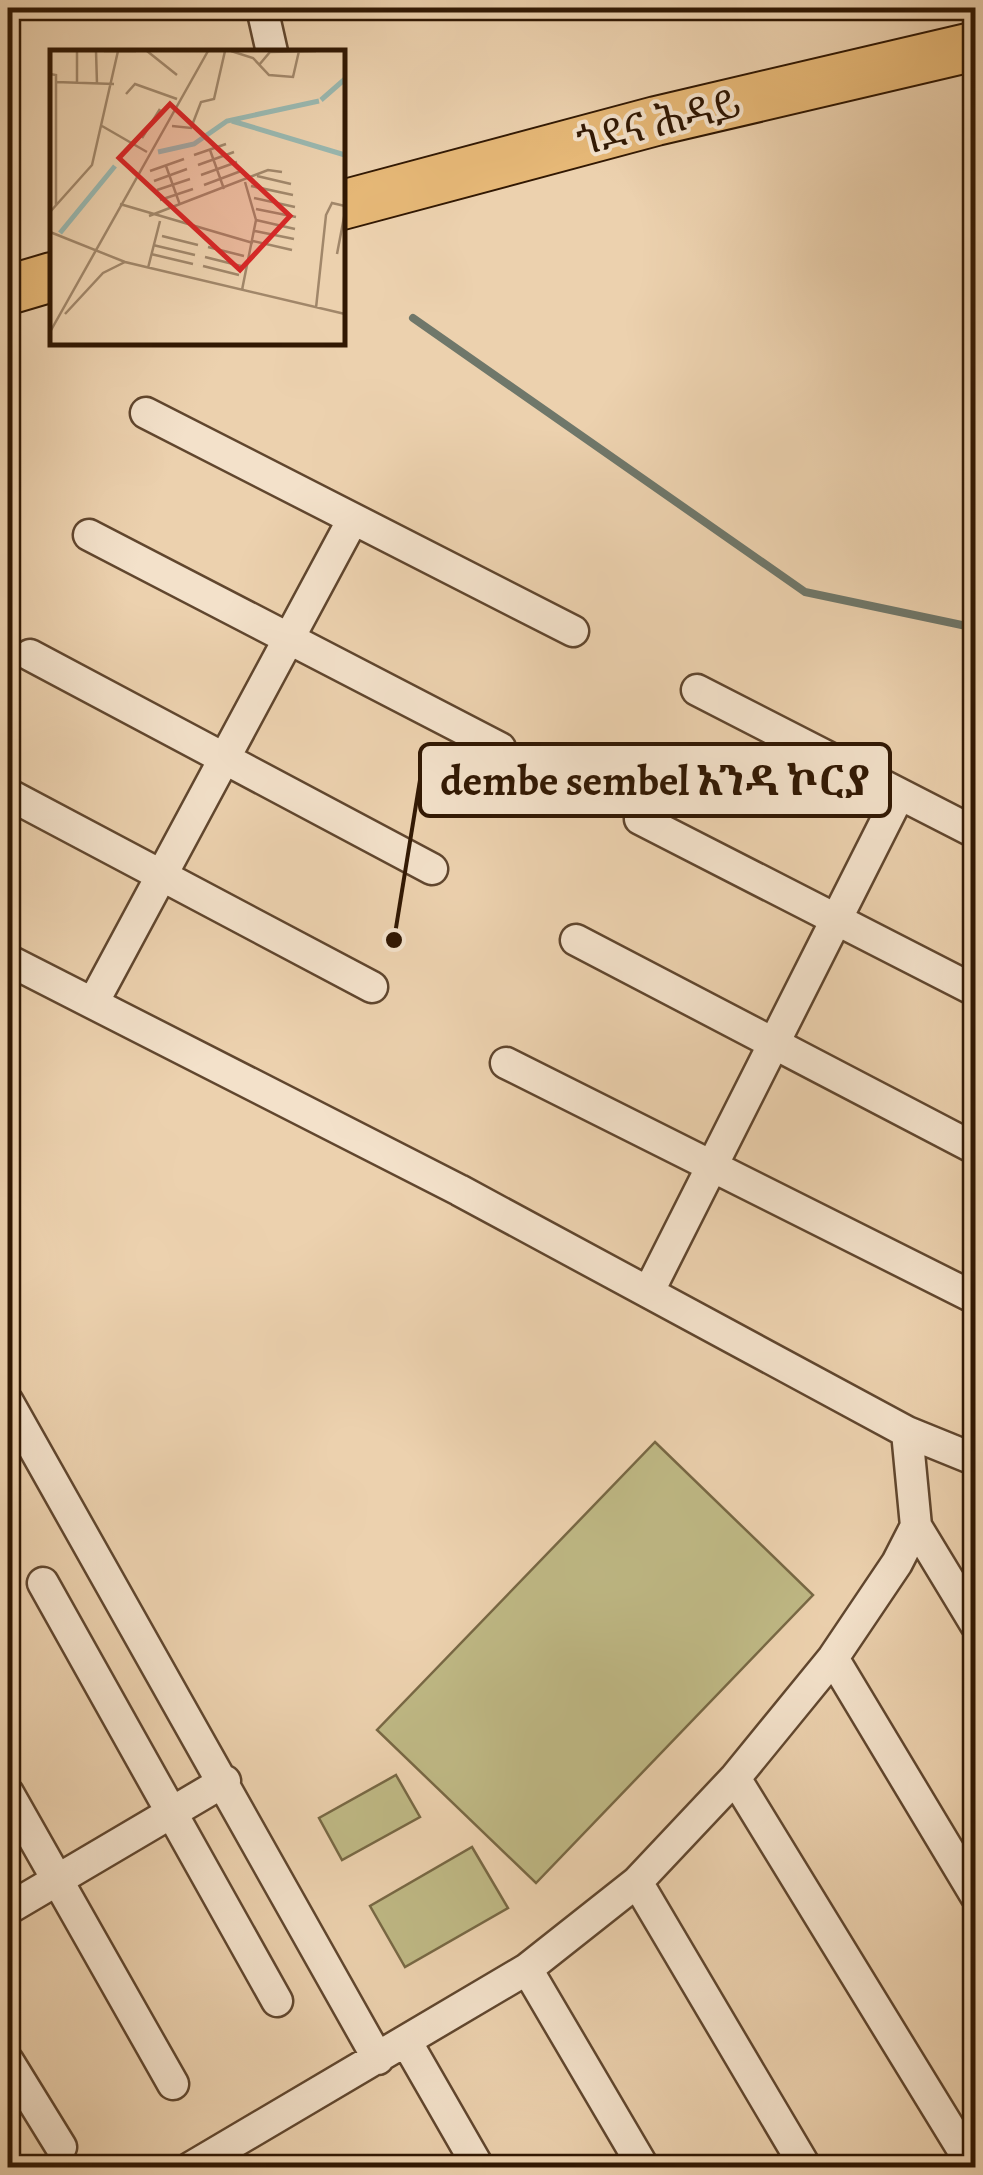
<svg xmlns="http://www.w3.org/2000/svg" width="983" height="2175" font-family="Alegreya,'Noto Serif Ethiopic',serif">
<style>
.garden{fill:#bfb985;stroke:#786844;stroke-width:2.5}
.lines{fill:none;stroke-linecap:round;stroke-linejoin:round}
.stream{stroke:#6f776a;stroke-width:8}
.minor-casing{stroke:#60462e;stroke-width:35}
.primary-casing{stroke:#311803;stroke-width:52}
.minor{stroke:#f3e1ca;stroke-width:30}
.primary{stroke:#e6b877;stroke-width:48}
.labels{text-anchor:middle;stroke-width:8;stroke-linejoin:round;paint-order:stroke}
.street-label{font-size:40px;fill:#311803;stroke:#f3e1ca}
.inset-river{fill:none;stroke:#99b7af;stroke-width:5}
.inset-road{fill:none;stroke:#a1876a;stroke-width:2.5}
.view{fill:#d62828;fill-opacity:0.15;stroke:#d62828;stroke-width:5}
.inset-edge{fill:none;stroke:#311803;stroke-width:5}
.leader{fill:none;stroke:#311803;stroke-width:4}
.callout-dot{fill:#311803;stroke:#f3e1ca;stroke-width:4}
.callout{fill:#f3e1ca;stroke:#311803;stroke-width:4}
.callout-label{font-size:42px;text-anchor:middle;font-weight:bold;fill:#311803}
</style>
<rect width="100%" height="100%" fill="#ecd1ae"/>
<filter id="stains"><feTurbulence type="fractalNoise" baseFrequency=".002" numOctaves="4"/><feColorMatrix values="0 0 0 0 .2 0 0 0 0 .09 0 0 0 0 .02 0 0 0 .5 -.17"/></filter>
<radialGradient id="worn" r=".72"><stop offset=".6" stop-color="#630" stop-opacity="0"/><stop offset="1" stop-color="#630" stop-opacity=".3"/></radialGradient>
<!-- garden -->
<path class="garden" d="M 655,1442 L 813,1595 L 536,1883 L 377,1730 Z
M 396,1775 L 420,1817 L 342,1860 L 319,1818 Z
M 472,1847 L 508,1908 L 405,1967 L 370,1906 Z"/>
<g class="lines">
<!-- stream -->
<path class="stream" d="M 413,318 L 805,592 L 976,628"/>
<defs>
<path id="minor" d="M 262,8 L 272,52
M 146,413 L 573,631
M 89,535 L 500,748
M 30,655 L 432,869
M 697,690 L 976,833
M 8,794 L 372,987
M 640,819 L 976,991
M 576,940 L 976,1149
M 8,960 L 459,1190 L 907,1432 L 976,1460
M 93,1003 L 352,521
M 506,1063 L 969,1295 L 976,1293
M 649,1291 L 899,795
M 8,1402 L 378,2059
M 916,1526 L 976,1625
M 43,1583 L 277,2001
M 833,1658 L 976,1896
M 735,1778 L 974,2168
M 8,1793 L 173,2084
M 637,1882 L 806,2168
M 8,1909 L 225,1781
M 527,1969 L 644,2168
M 406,2041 L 479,2168
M 8,2061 L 61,2147
M 190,2168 L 527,1969 L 637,1882 L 735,1778 L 833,1658 L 897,1563 L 916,1526 L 907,1432"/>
<path id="primary" d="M 342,205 L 656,121 L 976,46
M 8,290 L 52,277"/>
</defs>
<!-- minor casing -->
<use href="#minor" class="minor-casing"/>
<!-- primary casing -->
<use href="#primary" class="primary-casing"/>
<!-- minor -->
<use href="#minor" class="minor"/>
<!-- primary -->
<use href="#primary" class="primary"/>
</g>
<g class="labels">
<!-- street labels -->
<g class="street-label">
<text transform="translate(658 122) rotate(-14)" y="14">ጎደና ሕዳይ</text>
</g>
</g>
<!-- overview -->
<g transform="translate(50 50)">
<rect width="295" height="295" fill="#ecd1ae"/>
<path class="inset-river" d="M 271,50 L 295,29M 182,71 L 295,105M 108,102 L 144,94 L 177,71 L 269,51M 10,183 L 65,116"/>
<path class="inset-road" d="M 27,1 L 27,33M 46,1 L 47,34M 54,1 L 86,1M 97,1 L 127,25M 181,1 L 203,8 L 219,25 L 243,27 L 249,1M 209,15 L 220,2 L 266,1M 0,24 L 6,25 L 6,155M 6,32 L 64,34M 76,44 L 85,34 L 127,49M 52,76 L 97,102M 122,76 L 141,78 L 151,52 L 164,49 L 175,1M 92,88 L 110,59M 160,100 L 174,139M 144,105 L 176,94M 148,115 L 184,102M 116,116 L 130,155M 100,121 L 134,109M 151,125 L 187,112M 207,126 L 241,134M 104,131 L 137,119M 154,135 L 191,121M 201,136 L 243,145M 107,140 L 140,129M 204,148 L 245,157M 110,150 L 143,139M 70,154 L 203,193M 206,159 L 246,167M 0,162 L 42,115 L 68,1M 99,166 L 218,120 L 232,122M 206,170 L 245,179M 205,181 L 244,189M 0,182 L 75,212 L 295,264M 112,186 L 148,195M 203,191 L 242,200M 103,195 L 145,205M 158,197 L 194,206M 101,204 L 143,214M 287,204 L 295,162M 155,207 L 191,216M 153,216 L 189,225M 98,218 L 110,171M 192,240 L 206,170 L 195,132M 266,258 L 276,165 L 282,153 L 295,156M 15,264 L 53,223 L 75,212M 0,282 L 158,1"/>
<path class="view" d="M 120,54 L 240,166 L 190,220 L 69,108 Z"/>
<rect width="295" height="295" class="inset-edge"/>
</g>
<!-- callouts -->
<path class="leader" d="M394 940L420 780"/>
<circle class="callout-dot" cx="394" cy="940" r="10"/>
<rect class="callout" x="420" y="744" width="470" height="72" rx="10"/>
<g class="callout-label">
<text x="655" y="795">dembe sembel አንዳ ኮርያ</text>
</g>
<!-- margin -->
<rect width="983" height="2175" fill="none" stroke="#ecd1ae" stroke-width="40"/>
<rect x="10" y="10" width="963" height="2155" fill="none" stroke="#311803" stroke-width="5"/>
<rect x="20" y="20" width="943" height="2135" fill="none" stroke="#311803" stroke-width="2.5"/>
<rect width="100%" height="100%" filter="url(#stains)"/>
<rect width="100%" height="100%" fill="url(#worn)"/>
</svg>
